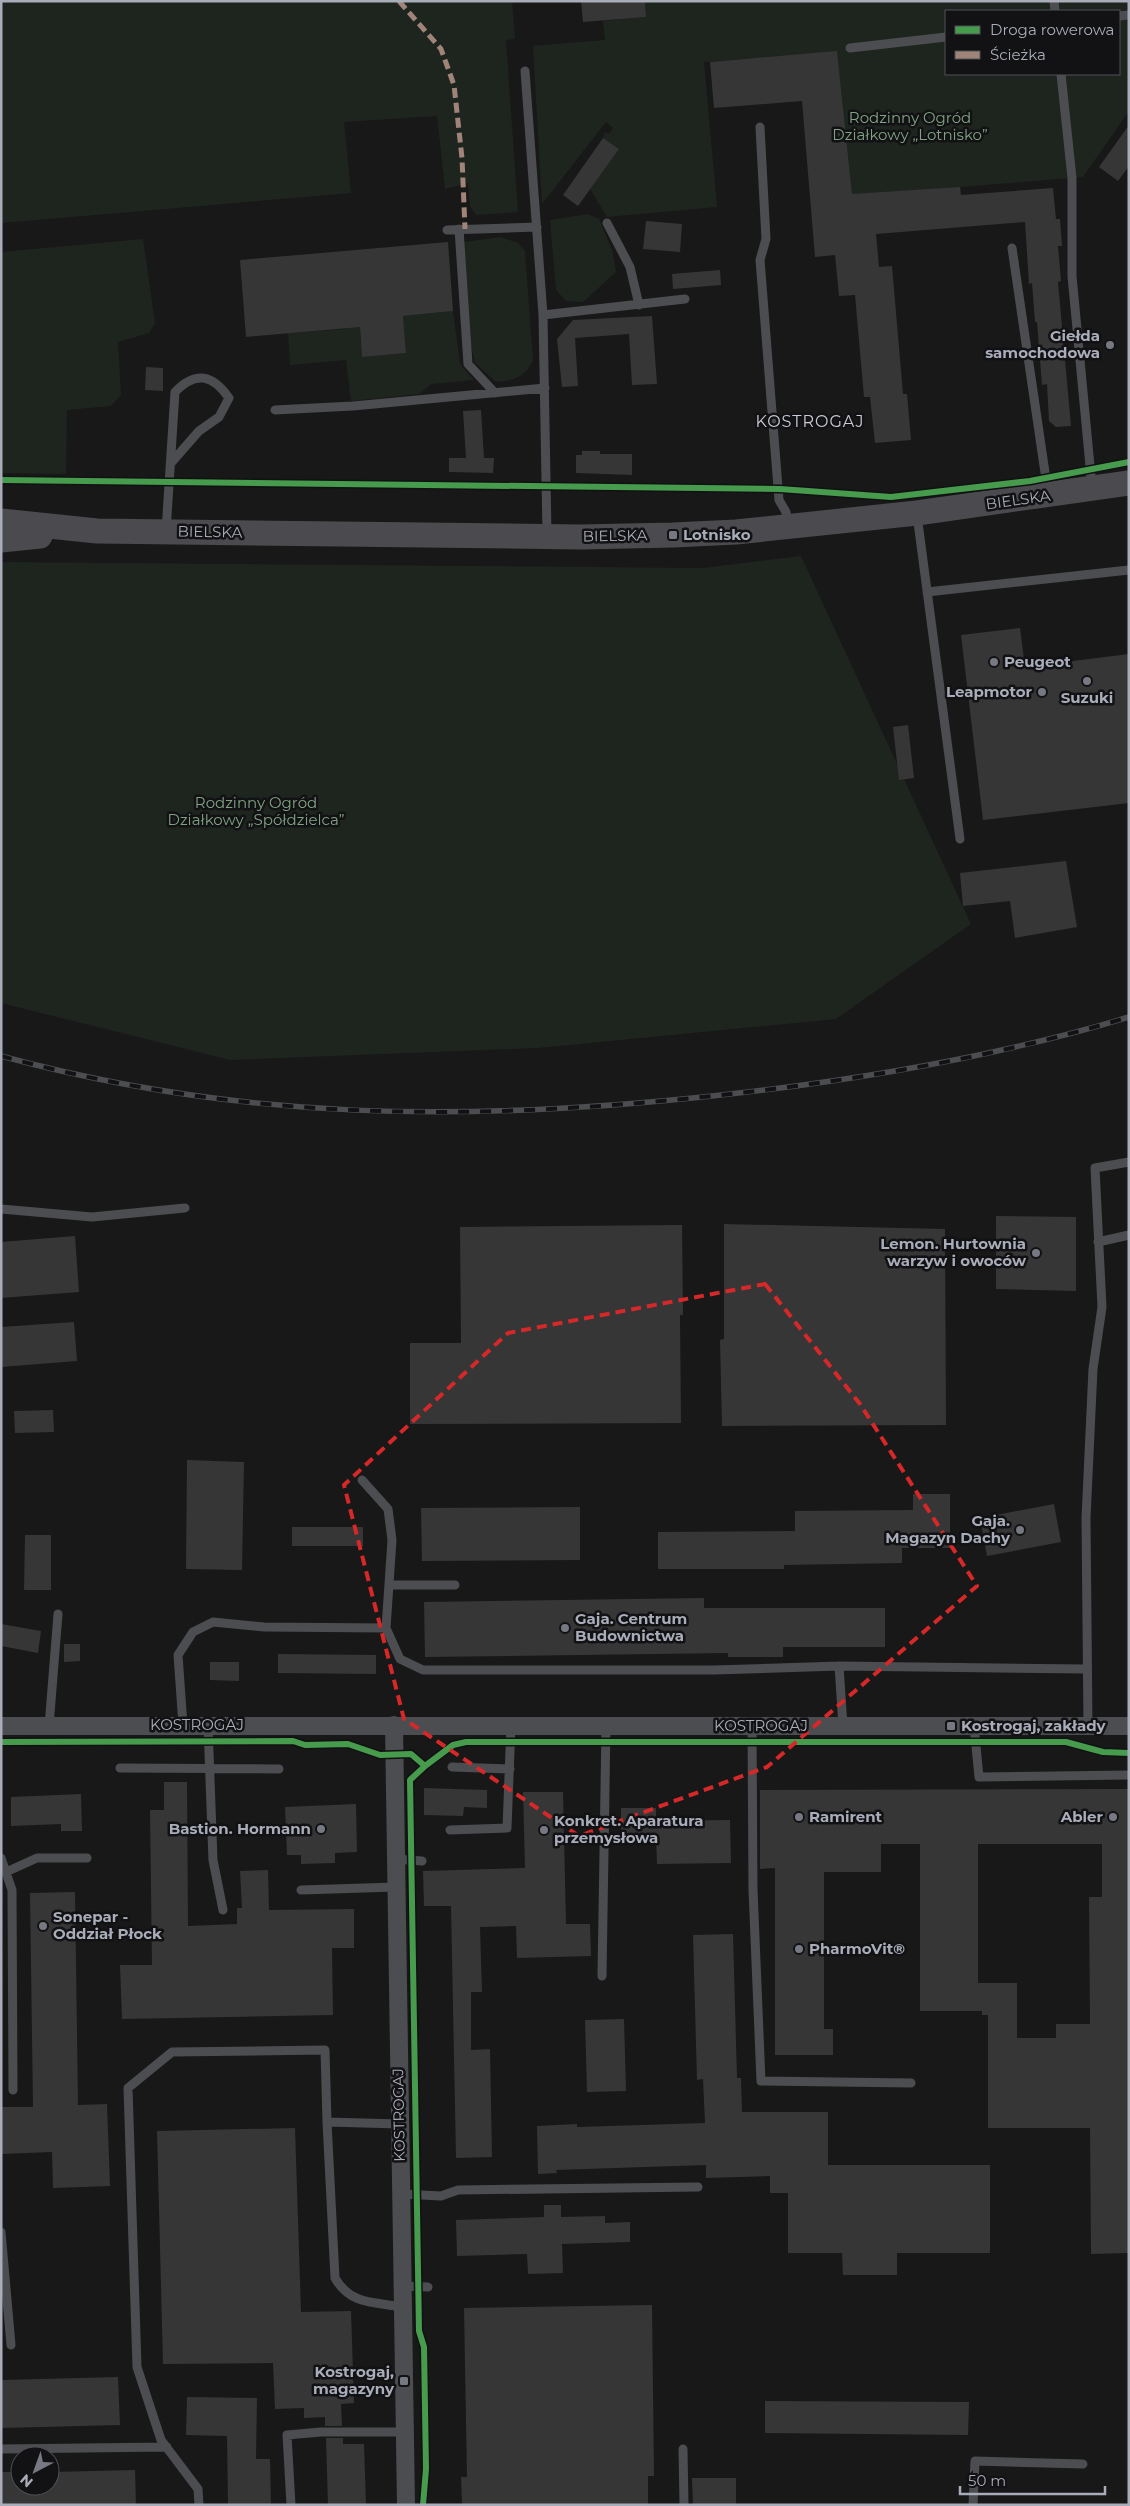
<svg xmlns="http://www.w3.org/2000/svg" width="1130" height="2506" font-family="Montserrat,sans-serif">
<style>
.green{fill:#1e251f;fill-rule:evenodd}
.building{fill:#363637;fill-rule:evenodd}
.lines{fill:none;stroke-linecap:round;stroke-linejoin:round}
.lane{stroke:#4c4d51;stroke-width:9}
.street{stroke:#4c4d51;stroke-width:18}
.secondary{stroke:#4b4b4f;stroke-width:25}
.rail-casing{stroke:#4c4d50;stroke-width:5.5}
.rail{stroke:#121214;stroke-width:4;stroke-dasharray:11;stroke-linecap:butt}
.quiet{stroke:#a18479;stroke-width:5;stroke-dasharray:10 5;stroke-linecap:butt}
.cycleway-casing{stroke:#121214;stroke-width:9}
.cycleway{stroke:#469c4c;stroke-width:6}
.marked{fill:none;stroke:#d62828;stroke-width:4;stroke-dasharray:10 6;stroke-linejoin:round}
.poi-dot{fill:#767981;stroke:#121214;stroke-width:2}
.labels{text-anchor:middle;stroke-width:5;stroke-linejoin:round;paint-order:stroke}
.park-label{font-size:15px;fill:#80a384;stroke:#121214}
.poi-label{font-size:15px;font-weight:bold;fill:#a9adb9;stroke:#121214;text-anchor:start}
.street-label{font-size:15px;fill:#a9adb9;stroke:#121214}
.neighbourhood-label{font-size:16px;letter-spacing:1px;fill:#caccd5;stroke:#121214}
</style>
<rect width="100%" height="100%" fill="#181818"/>
<!-- green -->
<path class="green" d="M 1,1 L 512,1 L 515,39 L 506,40 L 518,212 L 476,215 L 470,206 L 468,183 L 445,189 L 437,116 L 344,122 L 351,193 L 1,223 Z
M 645,1 L 1129,1 L 1129,111 L 1083,177 L 852,196 L 837,52 L 704,62 L 717,207 L 607,217 L 590,189 L 619,149 L 603,138 L 605,132 L 609,134 L 613,128 L 606,122 L 542,204 L 533,46 L 605,40 L 603,21 L 646,17 ZM 946,11 L 1119,11 L 1119,74 L 946,74 Z
M 588,214 L 599,219 L 612,250 L 616,272 L 583,302 L 566,301 L 556,290 L 550,220 Z
M 501,237 L 518,243 L 525,251 L 533,361 C 524,377 514,381 496,382 L 475,363 L 471,346 L 464,242 Z
M 143,239 L 155,323 L 149,333 L 118,342 L 121,395 L 111,406 L 67,410 L 66,474 L 1,473 L 1,252 Z
M 453,311 L 460,364 L 474,380 L 431,384 L 419,394 L 351,401 L 346,360 L 290,365 L 288,333 L 346,329 L 346,320 L 359,319 L 362,357 L 406,353 L 403,316 Z
M 801,556 L 971,924 L 836,1019 L 538,1048 L 230,1060 L 1,1003 L 1,562 L 703,568 Z"/>
<!-- building -->
<path class="building" d="M 581,1 L 645,1 L 646,17 L 583,22 Z
M 837,51 L 852,194 L 960,187 L 961,195 L 1053,188 L 1056,219 L 1060,219 L 1062,246 L 1058,246 L 1061,281 L 1058,282 L 1071,426 L 1056,427 L 1049,421 L 1047,384 L 1042,385 L 1037,322 L 1035,322 L 1032,283 L 1029,284 L 1025,222 L 876,234 L 879,267 L 892,266 L 903,394 L 907,394 L 911,440 L 875,443 L 870,397 L 864,397 L 855,295 L 839,296 L 835,255 L 815,257 L 802,101 L 714,108 L 710,62 Z
M 1129,125 L 1129,166 L 1118,181 L 1099,167 Z
M 603,138 L 619,149 L 578,206 L 563,195 Z
M 646,221 L 682,224 L 680,252 L 643,249 Z
M 448,242 L 453,311 L 403,316 L 406,353 L 362,357 L 360,327 L 246,337 L 240,260 Z
M 720,270 L 721,285 L 673,289 L 672,274 Z
M 652,316 L 657,384 L 632,385 L 629,334 L 575,338 L 578,386 L 562,387 L 557,339 L 573,320 Z
M 146,367 L 163,368 L 163,391 L 145,390 Z
M 481,410 L 484,458 L 494,458 L 493,473 L 449,472 L 449,458 L 466,458 L 463,411 Z
M 582,451 L 600,451 L 600,454 L 632,454 L 632,475 L 576,473 L 576,455 L 582,455 Z
M 1020,628 L 1025,667 L 1129,654 L 1129,803 L 983,820 L 961,635 Z
M 908,725 L 914,778 L 899,780 L 893,727 Z
M 1066,861 L 1077,927 L 1015,938 L 1010,901 L 963,906 L 960,873 Z
M 996,1216 L 1076,1217 L 1076,1291 L 996,1289 Z
M 724,1224 L 945,1229 L 946,1425 L 722,1426 L 720,1340 L 724,1339 Z
M 682,1225 L 683,1315 L 680,1315 L 681,1423 L 410,1424 L 410,1343 L 461,1343 L 460,1227 Z
M 75,1236 L 79,1292 L 1,1298 L 1,1242 Z
M 74,1322 L 77,1361 L 1,1367 L 1,1327 Z
M 53,1410 L 54,1432 L 15,1433 L 14,1411 Z
M 187,1460 L 244,1462 L 242,1570 L 186,1569 Z
M 913,1494 L 950,1494 L 950,1548 L 902,1548 L 902,1563 L 784,1565 L 784,1569 L 658,1569 L 658,1532 L 795,1531 L 795,1511 L 913,1510 Z
M 1054,1504 L 1061,1542 L 987,1556 L 980,1518 Z
M 580,1507 L 580,1560 L 422,1561 L 421,1508 Z
M 292,1527 L 363,1527 L 363,1546 L 292,1546 Z
M 25,1535 L 51,1535 L 51,1590 L 24,1590 Z
M 704,1598 L 704,1608 L 885,1608 L 885,1647 L 783,1647 L 783,1657 L 728,1657 L 728,1653 L 425,1657 L 424,1602 Z
M 1,1624 L 41,1631 L 38,1653 L 1,1646 Z
M 64,1644 L 80,1644 L 80,1661 L 64,1662 Z
M 278,1654 L 376,1655 L 376,1674 L 278,1673 Z
M 210,1662 L 239,1662 L 239,1681 L 210,1680 Z
M 164,1782 L 187,1782 L 188,1926 L 237,1924 L 237,1908 L 242,1908 L 240,1871 L 268,1870 L 269,1910 L 354,1909 L 354,1948 L 332,1948 L 333,2015 L 122,2019 L 120,1965 L 152,1965 L 150,1810 L 164,1810 Z
M 424,1788 L 487,1790 L 487,1808 L 464,1807 L 463,1816 L 424,1815 Z
M 1129,1789 L 1129,2253 L 1091,2254 L 1090,2128 L 988,2128 L 988,2015 L 982,2015 L 982,2011 L 920,2011 L 920,1844 L 881,1844 L 881,1872 L 824,1872 L 824,2029 L 833,2029 L 833,2055 L 775,2055 L 775,1868 L 760,1869 L 760,1790 ZM 978,1844 L 1102,1844 L 1102,1897 L 1089,1897 L 1090,2024 L 1056,2024 L 1056,2038 L 1017,2038 L 1017,1983 L 978,1983 Z
M 523,1792 L 563,1792 L 566,1924 L 590,1924 L 591,1956 L 517,1958 L 516,1926 L 480,1927 L 482,1992 L 471,1992 L 471,2050 L 490,2049 L 492,2157 L 456,2158 L 451,1906 L 424,1906 L 423,1871 L 525,1868 Z
M 81,1794 L 82,1831 L 61,1831 L 61,1824 L 11,1826 L 11,1797 Z
M 356,1804 L 357,1852 L 335,1853 L 335,1863 L 301,1864 L 301,1855 L 287,1855 L 285,1807 Z
M 621,1808 L 656,1808 L 656,1821 L 730,1820 L 731,1863 L 657,1864 L 656,1838 L 621,1838 Z
M 75,1892 L 78,2105 L 107,2104 L 110,2186 L 53,2188 L 52,2152 L 1,2154 L 1,2107 L 33,2107 L 30,1893 Z
M 733,1934 L 737,2078 L 741,2078 L 742,2112 L 828,2112 L 828,2165 L 990,2165 L 990,2253 L 897,2253 L 897,2275 L 843,2275 L 842,2253 L 788,2253 L 788,2193 L 770,2193 L 770,2176 L 706,2178 L 706,2165 L 556,2170 L 557,2173 L 538,2174 L 537,2126 L 577,2124 L 577,2127 L 705,2123 L 703,2079 L 697,2080 L 693,1935 Z
M 624,2019 L 626,2091 L 587,2092 L 585,2020 Z
M 295,2128 L 301,2312 L 351,2311 L 354,2403 L 341,2404 L 342,2426 L 325,2426 L 325,2417 L 304,2418 L 304,2408 L 275,2409 L 273,2363 L 163,2364 L 157,2131 Z
M 544,2205 L 561,2205 L 561,2217 L 605,2216 L 605,2223 L 630,2222 L 630,2242 L 562,2244 L 563,2273 L 528,2274 L 527,2254 L 457,2256 L 456,2220 L 544,2217 Z
M 652,2305 L 654,2476 L 648,2476 L 648,2505 L 462,2505 L 461,2477 L 467,2477 L 464,2308 Z
M 118,2377 L 120,2425 L 1,2428 L 1,2380 Z
M 187,2397 L 257,2398 L 256,2459 L 270,2459 L 271,2505 L 228,2505 L 227,2436 L 186,2435 Z
M 765,2401 L 969,2402 L 968,2435 L 765,2433 Z
M 326,2438 L 343,2438 L 343,2444 L 364,2444 L 366,2505 L 328,2505 Z
M 135,2470 L 136,2505 L 1,2505 L 1,2472 L 20,2472 L 20,2486 L 50,2486 L 50,2472 Z
M 692,2478 L 736,2478 L 736,2505 L 693,2505 Z"/>
<g class="lines">
<!-- lane -->
<path class="lane" d="M 1054,1 L 1055,11
M 1119,16 L 1129,15
M 850,48 L 946,37
M 525,71 L 543,315 L 547,534
M 1061,74 L 1072,178 L 1072,276 L 1092,487
M 760,127 L 766,239 L 760,260 L 779,500 L 786,512 L 788,525
M 607,223 L 630,267 L 639,305
M 459,229 L 468,364 L 495,393
M 447,230 L 537,227
M 1012,248 L 1048,493
M 543,315 L 685,299
M 275,410 L 353,406 L 545,388
M 917,515 L 960,839
M 166,531 L 175,392 C 196,370 213,375 229,398 L 219,417 L 199,431 L 171,463
M 927,592 L 1129,570
M 1,1209 L 92,1217 L 185,1208
M 1098,1242 L 1129,1235
M 362,1480 L 388,1509 L 392,1540 L 386,1628 L 400,1659 L 423,1670 L 714,1670 L 839,1666 L 1087,1669
M 389,1585 L 455,1585
M 839,1666 L 843,1726
M 183,1725 L 178,1655 L 193,1632 L 213,1622 L 264,1627 L 386,1628
M 208,1725 L 213,1860 L 223,1910
M 49,1726 L 58,1614
M 752,1726 L 753,1890 L 761,2081 L 911,2083
M 974,1726 L 979,1777 L 1129,1775
M 1088,1726 L 1086,1518 L 1093,1369 L 1102,1307 L 1095,1168 L 1129,1162
M 452,1767 L 510,1769
M 120,1768 L 279,1769
M 450,1830 L 507,1828 L 511,1725
M 1,1858 L 12,1890 L 13,2090
M 395,1859 L 422,1861
M 6,1872 L 37,1858 L 87,1858
M 301,1890 L 396,1887
M 602,1976 L 606,1726
M 327,2122 L 335,2278 C 350,2305 375,2302 403,2307
M 401,2194 L 441,2196 L 458,2190 L 698,2187
M 1,2232 L 11,2345
M 402,2286 L 428,2287
M 1,2449 L 167,2447
M 683,2449 L 684,2505
M 199,2505 L 198,2489 L 161,2440 L 137,2367 L 128,2088 L 172,2052 L 325,2050 L 327,2122 L 400,2124
M 291,2505 L 287,2435 L 321,2432 L 405,2432
M 973,2505 L 975,2461 L 1083,2464"/>
<!-- street -->
<path class="street" d="M 394,1725 L 406,2505
M 1,1726 L 1129,1726"/>
<!-- secondary -->
<path class="secondary" d="M 1,521 L 97,531 L 581,537 L 673,535 L 736,532 L 917,513 L 1129,483
M 1,540 L 40,536"/>
<defs>
<path id="rail" d="M 1,1056 C 241,1121 467,1122 712,1096 C 853,1081 993,1058 1129,1017"/>
</defs>
<!-- rail casing -->
<use href="#rail" class="rail-casing"/>
<!-- rail -->
<use href="#rail" class="rail"/>
<!-- quiet -->
<path class="quiet" d="M 399,1 L 441,49 L 454,85 L 462,158 L 465,229"/>
<defs>
<path id="cycleway" d="M 1,480 L 780,489 L 891,497 L 1030,481 L 1129,462
M 1,1742 L 293,1741 L 305,1745 L 348,1744 L 380,1755 L 411,1754 L 425,1766 L 453,1745 L 466,1742 L 1066,1742 L 1103,1752 L 1129,1753
M 423,2505 L 426,2469 L 424,2347 L 419,2331 L 410,1780 L 425,1766"/>
</defs>
<!-- cycleway casing -->
<use href="#cycleway" class="cycleway-casing"/>
<!-- cycleway -->
<use href="#cycleway" class="cycleway"/>
</g>
<!-- marked area -->
<path class="marked" d="M 765,1284 L 860,1404 L 977,1586 L 767,1767 L 579,1836 L 404,1719 L 344,1485 L 508,1333 Z"/>
<!-- markers -->
<g class="poi-dot">
<circle cx="1110" cy="345" r="5"/>
<rect x="668" y="530" width="10" height="10" rx="2.5"/>
<circle cx="994" cy="662" r="5"/>
<circle cx="1087" cy="681" r="5"/>
<circle cx="1042" cy="692" r="5"/>
<circle cx="1036" cy="1253" r="5"/>
<circle cx="1020" cy="1530" r="5"/>
<circle cx="565" cy="1628" r="5"/>
<rect x="946" y="1721" width="10" height="10" rx="2.5"/>
<circle cx="799" cy="1817" r="5"/>
<circle cx="1113" cy="1817" r="5"/>
<circle cx="321" cy="1829" r="5"/>
<circle cx="544" cy="1830" r="5"/>
<circle cx="43" cy="1926" r="5"/>
<circle cx="799" cy="1949" r="5"/>
<rect x="399" y="2376" width="10" height="10" rx="2.5"/>
</g>
<g class="labels">
<!-- park labels -->
<g class="park-label">
<text x="910" y="123">Rodzinny Ogród<tspan x="910" dy="17">Działkowy „Lotnisko”</tspan></text>
<text x="256" y="808">Rodzinny Ogród<tspan x="256" dy="17">Działkowy „Spółdzielca”</tspan></text>
</g>
<!-- poi labels -->
<g class="poi-label">
<text x="1100" y="341" text-anchor="end">Giełda<tspan x="1100" dy="17">samochodowa</tspan></text>
<text x="683" y="540">Lotnisko</text>
<text x="1004" y="667">Peugeot</text>
<text x="1032" y="697" text-anchor="end">Leapmotor</text>
<text x="1087" y="703" text-anchor="middle">Suzuki</text>
<text x="1026" y="1249" text-anchor="end">Lemon. Hurtownia<tspan x="1026" dy="17">warzyw i owoców</tspan></text>
<text x="1010" y="1526" text-anchor="end">Gaja.<tspan x="1010" dy="17">Magazyn Dachy</tspan></text>
<text x="575" y="1624">Gaja. Centrum<tspan x="575" dy="17">Budownictwa</tspan></text>
<text x="961" y="1731">Kostrogaj, zakłady</text>
<text x="809" y="1822">Ramirent</text>
<text x="1103" y="1822" text-anchor="end">Abler</text>
<text x="554" y="1826">Konkret. Aparatura<tspan x="554" dy="17">przemysłowa</tspan></text>
<text x="311" y="1834" text-anchor="end">Bastion. Hormann</text>
<text x="53" y="1922">Sonepar -<tspan x="53" dy="17">Oddział Płock</tspan></text>
<text x="809" y="1954">PharmoVit®</text>
<text x="394" y="2377" text-anchor="end">Kostrogaj,<tspan x="394" dy="17">magazyny</tspan></text>
</g>
<!-- street labels -->
<g class="street-label">
<text transform="translate(1018 500) rotate(-8)" y="5">BIELSKA</text>
<text transform="translate(210 532) rotate(1)" y="5">BIELSKA</text>
<text transform="translate(615 536) rotate(-1)" y="5">BIELSKA</text>
<text x="197" y="1730">KOSTROGAJ</text>
<text x="761" y="1731">KOSTROGAJ</text>
<text transform="translate(399 2115) rotate(-91)" y="5">KOSTROGAJ</text>
</g>
<!-- neighbourhood labels -->
<g class="neighbourhood-label">
<text x="810" y="427">KOSTROGAJ</text>
</g>
</g>
<!-- border -->
<rect width="1130" height="2506" fill="none" stroke="#a9adb9" stroke-width="5"/>
<!-- legend -->
<rect x="945" y="10" width="175" height="65" fill="#121214" stroke="#4e5056"/>
<rect x="955" y="26" width="25" height="8" fill="#469c4c" stroke="#4e5056"/>
<text x="990" y="35" font-size="15" fill="#a9adb9">Droga rowerowa</text>
<rect x="955" y="51" width="25" height="8" fill="#a18479" stroke="#4e5056"/>
<text x="990" y="60" font-size="15" fill="#a9adb9">Ścieżka</text>
<!-- north arrow -->
<g transform="translate(35 2471) rotate(221)"><circle r="24" fill="#121214" stroke="#4e5056"/>
<path d="M0-4L9 19L0 12L-9 19Z" fill="#767981"/>
<text y="-8" font-size="14" font-weight="bold" text-anchor="middle" fill="#a9adb9">N</text>
</g>
<!-- scale -->
<path d="M960 2486v8h145v-8" fill="none" stroke="#a9adb9" stroke-width="2.5"/>
<text x="968" y="2486" font-size="15" fill="#a9adb9" stroke="#121214" stroke-width="4" paint-order="stroke">50 m</text>
</svg>
